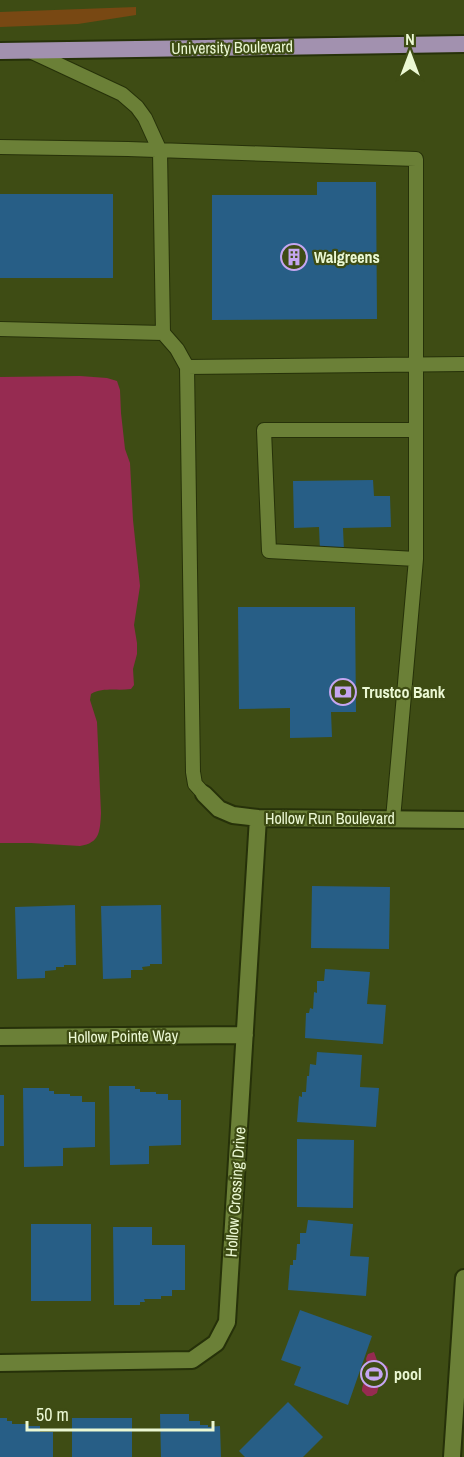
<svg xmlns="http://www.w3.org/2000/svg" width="464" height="1457" font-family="'Archivo Narrow',sans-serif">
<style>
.green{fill:#784813}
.water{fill:#962b51}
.building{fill:#275e86}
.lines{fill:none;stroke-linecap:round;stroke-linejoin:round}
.service-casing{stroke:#263109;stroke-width:16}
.minor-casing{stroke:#263109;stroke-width:20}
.secondary-casing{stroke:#263109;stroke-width:20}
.primary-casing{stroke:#263109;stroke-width:20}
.service{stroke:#6b8037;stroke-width:14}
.minor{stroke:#6b8037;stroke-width:16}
.secondary{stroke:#6b8037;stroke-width:16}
.primary{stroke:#a291af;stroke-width:16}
.labels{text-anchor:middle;stroke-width:4.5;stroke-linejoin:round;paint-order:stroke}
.street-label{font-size:16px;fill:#ebf8d3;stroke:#3e4c14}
.poi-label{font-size:16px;font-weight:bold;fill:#ebf8d3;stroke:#3e4c14;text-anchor:start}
</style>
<rect width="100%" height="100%" fill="#3e4c14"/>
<!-- green -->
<path class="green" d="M 136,7 L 136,15 L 78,24 L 0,27 L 0,12 Z"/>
<!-- water -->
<path class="water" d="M 80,376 L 107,378 L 117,381 L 120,390 L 121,413 L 125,449 L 130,463 L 133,520 L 140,586 L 134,625 L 137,643 L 137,654 L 133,669 L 134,685 L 131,689 C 117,691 103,687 91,694 L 90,700 L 97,722 L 101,813 C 100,831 100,843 80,846 L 31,843 L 0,843 L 0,377 Z
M 374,1352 L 378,1363 L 387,1366 L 388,1368 L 380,1381 L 377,1393 L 372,1396 L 367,1396 L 362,1391 C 362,1386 363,1385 365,1381 C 367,1375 365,1372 370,1367 C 367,1362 364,1361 368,1354 Z"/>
<!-- building -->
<path class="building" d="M 317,182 L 376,182 L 377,319 L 212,320 L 212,195 L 317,195 Z
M 0,194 L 113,194 L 113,278 L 0,278 Z
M 373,480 L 374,496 L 390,496 L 391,527 L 343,528 L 344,551 L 320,551 L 319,527 L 294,528 L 293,481 Z
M 238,607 L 355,607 L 356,712 L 331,712 L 332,737 L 290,738 L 290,708 L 239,709 Z
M 312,886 L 390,887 L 389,949 L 311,948 Z
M 75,905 L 76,965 L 64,965 L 64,967 L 56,967 L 56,970 L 45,971 L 45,978 L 17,979 L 15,907 Z
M 161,905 L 162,964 L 150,964 L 150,966 L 142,967 L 143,970 L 131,970 L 131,978 L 103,979 L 101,906 Z
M 325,969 L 370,972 L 367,1004 L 386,1005 L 383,1044 L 305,1038 L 306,1013 L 309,1013 L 310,1008 L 313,1009 L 314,992 L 317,993 L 317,981 L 324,981 Z
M 317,1052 L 362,1055 L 360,1087 L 379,1088 L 376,1127 L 297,1122 L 299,1096 L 302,1097 L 302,1092 L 306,1092 L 307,1076 L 309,1076 L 310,1064 L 316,1065 Z
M 109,1086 L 135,1086 L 135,1089 L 140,1089 L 140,1092 L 156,1092 L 156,1094 L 168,1094 L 168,1100 L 181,1100 L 181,1145 L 149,1146 L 149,1164 L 110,1165 Z
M 23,1088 L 49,1088 L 49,1091 L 54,1091 L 54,1094 L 70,1094 L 70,1096 L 82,1096 L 82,1102 L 95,1102 L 95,1147 L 63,1148 L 63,1166 L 24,1167 Z
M 0,1095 L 4,1095 L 4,1146 L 0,1146 Z
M 297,1139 L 354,1140 L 353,1208 L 297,1207 Z
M 308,1220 L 353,1224 L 350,1256 L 369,1257 L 366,1296 L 288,1290 L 290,1265 L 293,1265 L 293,1260 L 296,1260 L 297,1244 L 300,1244 L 300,1233 L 306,1233 Z
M 31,1224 L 91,1224 L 91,1301 L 31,1301 Z
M 113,1227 L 152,1227 L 152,1245 L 185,1245 L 185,1290 L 172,1290 L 172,1296 L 161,1296 L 161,1299 L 144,1299 L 145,1302 L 140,1302 L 140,1305 L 114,1305 Z
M 300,1310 L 372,1336 L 348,1405 L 294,1385 L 301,1367 L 281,1360 Z
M 288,1402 L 323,1437 L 303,1457 L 245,1457 L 239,1451 Z
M 160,1414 L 189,1414 L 189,1421 L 200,1421 L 200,1425 L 208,1425 L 208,1427 L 220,1426 L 221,1457 L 161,1457 Z
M 0,1418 L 7,1418 L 7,1421 L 12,1421 L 12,1424 L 28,1424 L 28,1426 L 40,1426 L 40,1432 L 53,1432 L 53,1457 L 0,1457 Z
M 72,1418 L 132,1418 L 132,1457 L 72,1457 Z"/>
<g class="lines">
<defs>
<path id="service" d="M 0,147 L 128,149 L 416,159 L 416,559 L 393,819
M 0,329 L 163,333 L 160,151 L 145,118 L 137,107 L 122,94 L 32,52
M 163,333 L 177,349 L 187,367 L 193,772 L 195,784 L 204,794
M 187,367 L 464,364
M 416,430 L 264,430 L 269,551 L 416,559"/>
<path id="minor" d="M 204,794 L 219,809 L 233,815 L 258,818 L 464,820
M 0,1037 L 245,1035
M 0,1363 L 192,1360 L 216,1343 L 227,1322 L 258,818"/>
<path id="secondary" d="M 452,1457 L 464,1278"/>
<path id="primary" d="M 0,51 L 464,44"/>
</defs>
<!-- service casing -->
<use href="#service" class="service-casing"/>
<!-- minor casing -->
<use href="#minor" class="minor-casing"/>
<!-- secondary casing -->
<use href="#secondary" class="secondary-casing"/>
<!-- primary casing -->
<use href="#primary" class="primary-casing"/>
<!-- service -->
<use href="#service" class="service"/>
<!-- minor -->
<use href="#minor" class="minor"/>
<!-- secondary -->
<use href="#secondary" class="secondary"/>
<!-- primary -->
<use href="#primary" class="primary"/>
</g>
<!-- icons -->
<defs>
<symbol id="building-ring" viewBox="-11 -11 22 22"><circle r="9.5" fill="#3e4c14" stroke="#c5a6f1" stroke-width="1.5"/><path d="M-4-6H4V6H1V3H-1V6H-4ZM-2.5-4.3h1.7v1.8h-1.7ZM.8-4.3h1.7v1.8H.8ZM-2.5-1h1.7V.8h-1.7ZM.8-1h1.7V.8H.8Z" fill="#c5a6f1"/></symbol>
<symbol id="bank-ring" viewBox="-11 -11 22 22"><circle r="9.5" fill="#3e4c14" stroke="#c5a6f1" stroke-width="1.5"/><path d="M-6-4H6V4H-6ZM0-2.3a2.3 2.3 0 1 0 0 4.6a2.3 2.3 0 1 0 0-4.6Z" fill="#c5a6f1"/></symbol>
<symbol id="stadium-ring" viewBox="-11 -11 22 22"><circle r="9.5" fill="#3e4c14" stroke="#c5a6f1" stroke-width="1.5"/><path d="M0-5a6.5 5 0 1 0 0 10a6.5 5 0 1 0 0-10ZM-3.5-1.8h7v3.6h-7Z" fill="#c5a6f1"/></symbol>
</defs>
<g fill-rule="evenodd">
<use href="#building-ring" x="279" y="242" width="30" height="30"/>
<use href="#bank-ring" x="328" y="677" width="30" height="30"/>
<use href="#stadium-ring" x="359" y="1359" width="30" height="30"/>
</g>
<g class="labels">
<!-- street labels -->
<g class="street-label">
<text transform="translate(232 47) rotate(-1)" y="6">University Boulevard</text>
<text x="330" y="824">Hollow Run Boulevard</text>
<text transform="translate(123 1036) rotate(-1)" y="6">Hollow Pointe Way</text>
<text transform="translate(235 1192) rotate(-86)" y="6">Hollow Crossing Drive</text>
</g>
<!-- poi labels -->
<g class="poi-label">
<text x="314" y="263">Walgreens</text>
<text x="362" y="698">Trustco Bank</text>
<text x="394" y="1380">pool</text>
</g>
</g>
<!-- north arrow -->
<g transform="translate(410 54)" stroke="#3e4c14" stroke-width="4.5" paint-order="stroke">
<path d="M0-4.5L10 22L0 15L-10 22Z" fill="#ebf8d3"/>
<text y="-9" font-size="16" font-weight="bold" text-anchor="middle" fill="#ebf8d3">N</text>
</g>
<!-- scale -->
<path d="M27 1421v9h186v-9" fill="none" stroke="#ebf8d3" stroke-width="3"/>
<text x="36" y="1421" font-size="18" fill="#ebf8d3" stroke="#3e4c14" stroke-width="4.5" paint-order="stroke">50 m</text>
</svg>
